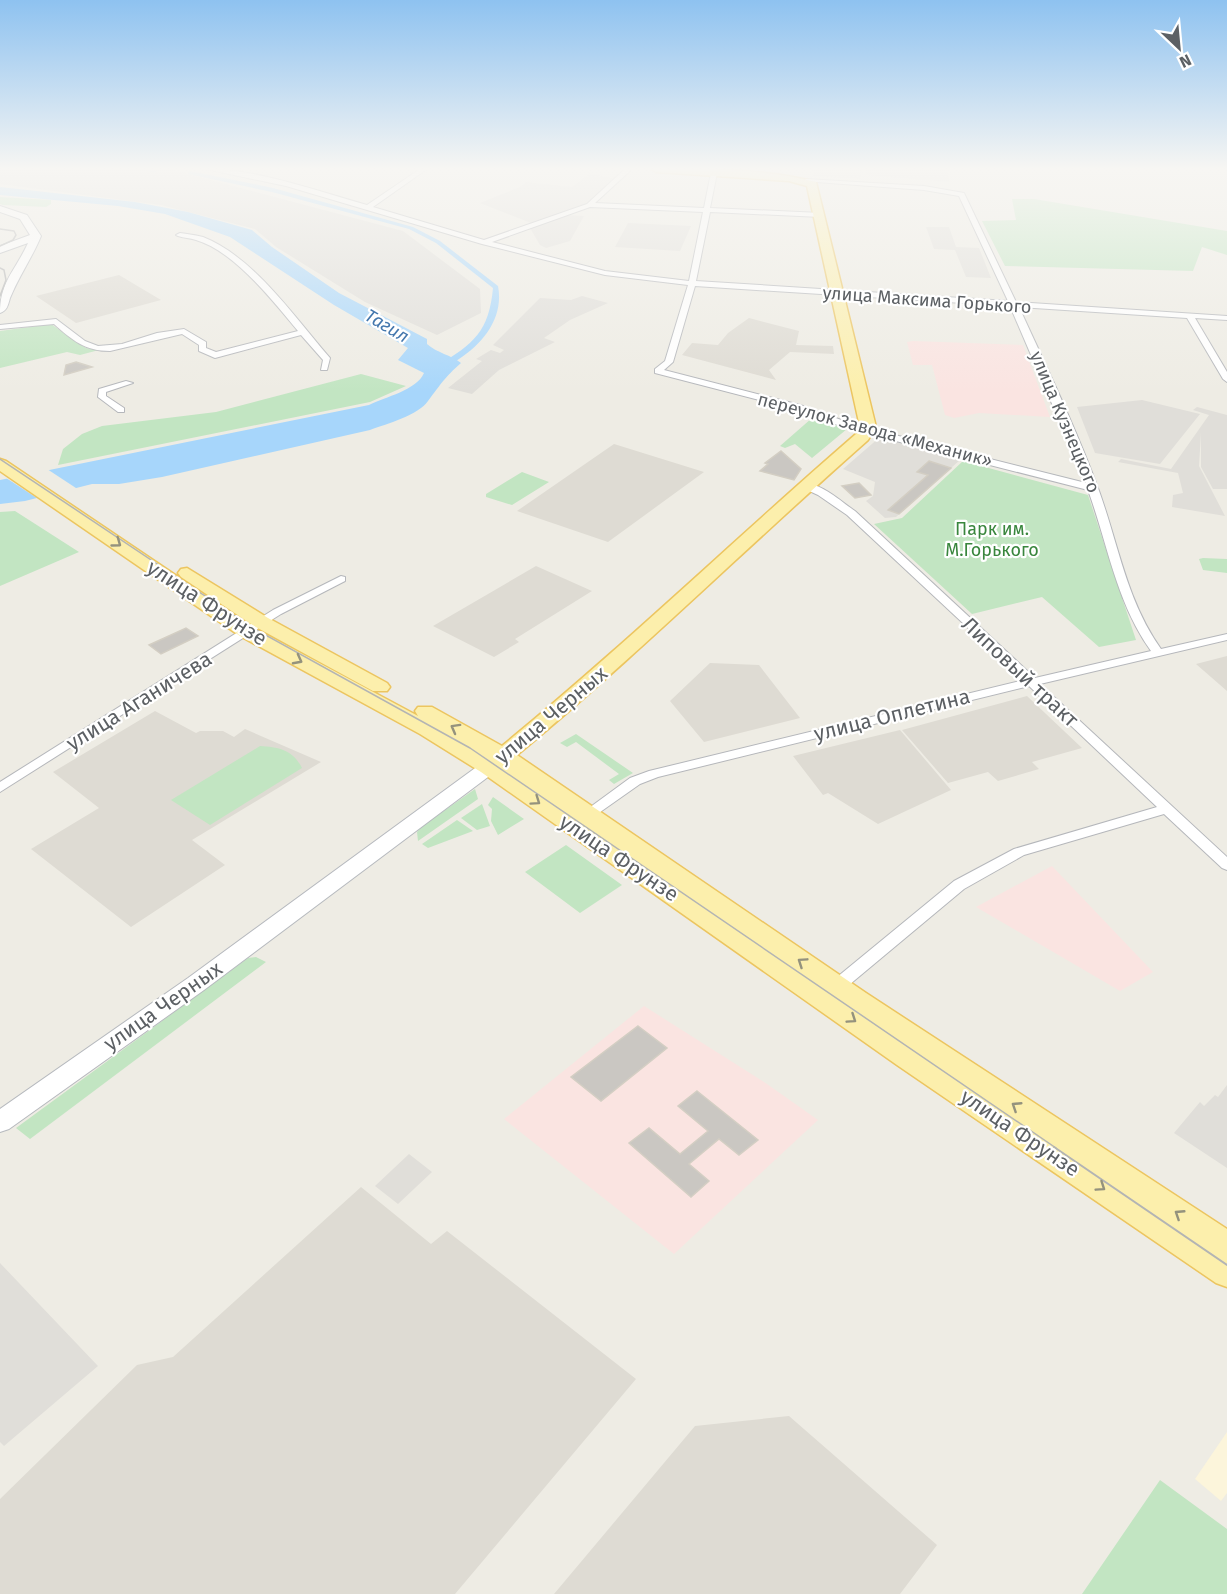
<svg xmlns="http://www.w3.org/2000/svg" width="1227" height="1594" font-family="'Fira Sans',sans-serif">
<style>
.commercial{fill:#fcf5db}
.industrial{fill:#e0ded9}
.education{fill:#dedbd3}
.medical{fill:#fae4e1}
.green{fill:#c2e5c2}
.water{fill:#a7d6fb}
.pier{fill:#eeece4}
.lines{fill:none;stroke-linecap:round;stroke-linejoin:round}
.canal{fill:#a7d6fb;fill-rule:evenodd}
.building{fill:#cac7c2;stroke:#d3cec3;stroke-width:1.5}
.street-casing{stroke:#b5b7bb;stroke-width:2}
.secondary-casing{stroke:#b6b9be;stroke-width:2}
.primary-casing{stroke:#ecc560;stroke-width:3}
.street{fill:#fff;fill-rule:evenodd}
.secondary{fill:#fff;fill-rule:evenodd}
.primary{fill:#fcefac;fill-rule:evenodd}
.tram-far1{stroke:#b3b4b4;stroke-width:1.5}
.tram{stroke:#b3b4b4;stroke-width:2}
.oneway{stroke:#94927d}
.labels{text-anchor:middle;stroke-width:4.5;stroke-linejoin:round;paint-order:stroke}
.far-street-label{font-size:18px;fill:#5c6064;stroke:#fff}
.far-water-label{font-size:18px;font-style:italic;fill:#4477ad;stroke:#fff}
.far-park-label{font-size:18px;fill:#39863d;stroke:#fff}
.street-label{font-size:21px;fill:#5c6064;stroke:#fff}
</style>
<rect width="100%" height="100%" fill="#eeece4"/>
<!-- commercial -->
<path class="commercial" d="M 1227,1432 L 1227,1493 L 1221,1501 L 1195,1479 Z"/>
<!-- industrial -->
<path class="industrial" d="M 0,169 L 169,169 L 403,231 L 480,289 L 481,313 L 437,335 L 365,302 L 276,247 L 255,229 L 161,205 L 0,184 Z
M 814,169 L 863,169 L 860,179 L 813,176 Z
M 867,169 L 946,169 L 950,182 L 865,175 Z
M 590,173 L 615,179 L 586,205 L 531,223 L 480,203 L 520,187 L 526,182 L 572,187 Z
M 566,215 L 584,216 L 570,241 L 546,248 L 540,245 L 530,228 Z
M 628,223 L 691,226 L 680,251 L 615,247 Z
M 926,227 L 949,227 L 956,247 L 979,248 L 991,278 L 966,277 L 955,250 L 934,249 Z
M 582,296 L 608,303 L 570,320 L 544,338 L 555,342 L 499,370 L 472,394 L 448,388 L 482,361 L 476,359 L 491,350 L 500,353 L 504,350 L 493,345 L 540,298 L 571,300 Z
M 1142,400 L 1200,414 L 1160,464 L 1095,453 L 1077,407 Z
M 1197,407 L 1227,415 L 1227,489 L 1213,489 L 1201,467 L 1201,433 L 1199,466 L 1225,516 L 1172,507 L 1173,495 L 1183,493 L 1178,473 L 1118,462 L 1121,459 L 1171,469 L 1209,415 L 1193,410 Z
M 880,437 L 960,460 L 896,517 L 885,518 L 866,501 L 873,496 L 875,482 L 843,469 Z
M 1227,1085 L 1227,1168 L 1174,1133 L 1200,1102 L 1204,1106 L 1215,1095 L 1218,1097 Z
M 409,1154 L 432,1172 L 398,1204 L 375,1186 Z
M 0,1263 L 98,1366 L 4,1446 L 0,1442 Z"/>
<!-- education -->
<path class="education" d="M 119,275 L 161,300 L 76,323 L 36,296 Z
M 749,318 L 799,331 L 796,345 L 833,346 L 834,354 L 790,352 L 769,370 L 776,380 L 682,355 L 692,343 L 718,345 L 728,333 Z
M 614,444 L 704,472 L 608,542 L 517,511 Z
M 536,566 L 592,591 L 515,639 L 519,642 L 494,657 L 433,626 Z
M 1227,656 L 1227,691 L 1196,664 Z
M 710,663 L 759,665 L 800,718 L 704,742 L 670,701 Z
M 1027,696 L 1082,748 L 1032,762 L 1039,769 L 998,781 L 988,772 L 948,783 L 902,730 Z
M 155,711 L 196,733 L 200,731 L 223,731 L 234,737 L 245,729 L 321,762 L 192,840 L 225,865 L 131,927 L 31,849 L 99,808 L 53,772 Z
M 900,730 L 951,790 L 878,824 L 828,793 L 823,795 L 793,756 Z
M 361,1187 L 431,1244 L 447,1231 L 636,1379 L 455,1594 L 0,1594 L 0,1499 L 137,1365 L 173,1357 Z
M 789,1416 L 937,1545 L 900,1594 L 554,1594 L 695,1426 Z"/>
<!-- medical -->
<path class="medical" d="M 913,341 L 1023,345 L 1050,417 L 979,413 L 954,418 L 945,415 L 932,365 L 913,365 L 907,342 Z
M 1052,866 L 1153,972 L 1120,991 L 976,907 Z
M 644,1006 L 767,1084 L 818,1120 L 674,1254 L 504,1119 Z"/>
<!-- green -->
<path class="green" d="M 0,197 L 51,200 L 51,204 L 46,207 L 3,205 L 0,204 Z
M 1012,199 L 1034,199 L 1227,231 L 1227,255 L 1202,247 L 1193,271 L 1005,266 L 982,221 L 1016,220 Z
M 51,324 L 86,348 L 99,350 L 80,355 L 67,352 L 0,368 L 0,331 Z
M 361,374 L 406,386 L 370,402 L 58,465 L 63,449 L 82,434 L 102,426 L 216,412 Z
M 812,418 L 847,429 L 812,458 L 795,444 L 785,448 L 780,446 Z
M 963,461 L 1088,495 L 1136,640 L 1099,647 L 1042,597 L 972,614 L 874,524 L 902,518 Z
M 522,472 L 549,482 L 512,505 L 486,497 L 486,494 Z
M 15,511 L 79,552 L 0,586 L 0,512 Z
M 1203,558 L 1227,559 L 1227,573 L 1203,570 L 1199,559 Z
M 576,734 L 633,773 L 614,784 L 609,780 L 619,774 L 576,742 L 567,747 L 560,743 Z
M 260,746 C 279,747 293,750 302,768 L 210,825 L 171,800 Z
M 475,789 L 478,799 L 418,841 L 417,832 L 421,827 Z
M 493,797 L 524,819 L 498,835 L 491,821 L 492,809 L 488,805 Z
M 482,804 L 490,826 L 477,830 L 461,818 Z
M 457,820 L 473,831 L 428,848 L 422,844 Z
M 566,845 L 622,885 L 580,913 L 525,872 Z
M 256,957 L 266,962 L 30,1139 L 16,1128 L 248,958 Z
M 1160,1480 L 1227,1529 L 1227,1594 L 1082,1594 Z"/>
<!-- water -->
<path class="water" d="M 0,187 L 135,202 L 188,212 L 252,230 L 272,247 L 339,293 L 427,339 L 427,344 C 437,353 451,355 461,363 C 444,378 441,384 428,401 C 419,415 386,424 370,430 L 162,477 L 119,484 L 92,484 L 25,501 L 0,504 L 0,480 L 369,405 C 385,397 417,390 424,373 L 398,360 L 408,348 L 334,305 L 230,237 L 165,214 L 118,206 L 0,195 Z"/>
<!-- pier -->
<path class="pier" d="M 44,467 L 79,490 L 40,500 L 3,476 Z"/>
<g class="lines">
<!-- canal -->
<path class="canal" d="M 144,169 L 157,171 L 154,173 Z
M 190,171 L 273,188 L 413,227 L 440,241 L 498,286 C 504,317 484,343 459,359 C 453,363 446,369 438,369 L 438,365 C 474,344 489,331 493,288 L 436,243 L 409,229 L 272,192 L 188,174 Z"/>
</g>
<!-- building -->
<path class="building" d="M 76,362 L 92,367 L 64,375 L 66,365 Z
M 781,451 L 801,469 L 794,480 L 760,471 L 768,464 L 765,463 Z
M 929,461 L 951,468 L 899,514 L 888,510 L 928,475 L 917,472 Z
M 859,483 L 871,495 L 855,498 L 842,486 Z
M 186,628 L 198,636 L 161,654 L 149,645 Z
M 638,1026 L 667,1048 L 601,1101 L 571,1077 Z
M 697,1091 L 758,1140 L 739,1155 L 719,1139 L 689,1164 L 709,1181 L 691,1197 L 629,1143 L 649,1128 L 680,1154 L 708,1131 L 678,1106 Z"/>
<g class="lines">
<defs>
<path id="street" d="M 206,169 C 257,169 318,191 367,205 L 420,169 L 427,169 L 373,207 L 484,240 L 587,204 L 625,169 L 632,169 L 595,203 L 704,208 L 711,173 L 714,171 L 717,173 L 710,208 L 821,213 L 824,215 L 821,217 L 710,212 L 696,281 L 1008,301 L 959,196 L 924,190 L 803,181 L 806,179 L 924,186 L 964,193 L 1016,302 L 1227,316 L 1227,320 L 1195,318 L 1227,372 L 1227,382 L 1223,379 L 1187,318 L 1019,307 C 1046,366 1075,426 1098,488 C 1118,542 1126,600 1161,649 L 1227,634 L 1227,640 L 1040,684 L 1227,857 L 1227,870 L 1222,868 L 1164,814 L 1024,855 L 964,889 L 837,995 L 831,997 L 825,995 L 823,991 L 825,987 L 954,881 L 1014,849 L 1157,807 L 1029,686 L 658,777 L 640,784 L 586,822 L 581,824 L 574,819 L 630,778 L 649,771 L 1024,680 L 847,515 L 818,495 L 803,488 L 803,484 C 821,482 841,502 855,511 L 1035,678 L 1151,651 C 1116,602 1108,545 1088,490 L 849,429 L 794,409 L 655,373 L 655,369 L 665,361 L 688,285 L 605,275 L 482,244 L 286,186 ZM 590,207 L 703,212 L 689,281 L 605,271 L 492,242 ZM 695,286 L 1010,306 L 1086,483 L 855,425 L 800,405 L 664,370 L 673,362 Z
M 180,233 C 187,234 196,235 203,237 C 254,257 295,318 330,358 L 327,370 L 321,370 L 323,360 L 301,335 L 215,358 L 199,351 L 199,345 L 182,334 L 110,351 C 85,351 72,340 54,324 L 0,329 L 0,325 L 56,319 L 85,341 L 98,346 L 122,344 L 157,333 L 184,329 L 206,342 L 206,348 L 216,352 L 298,331 C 273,301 234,251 196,240 C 190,238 184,238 178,236 L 176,235 Z
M 126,381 L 133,383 L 106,392 L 106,396 L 124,408 L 124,412 L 118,412 L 98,397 L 99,389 Z
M 341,576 L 345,577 L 345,581 L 281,614 L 0,792 L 0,782 L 273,610 Z"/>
<path id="secondary" d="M 0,206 L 27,215 L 41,236 C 32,258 19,276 10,298 C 8,305 7,311 0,313 C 0,281 16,270 28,243 L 0,253 L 0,246 L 30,235 L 20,219 L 0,212 Z
M 489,761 L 499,767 L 496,771 L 204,990 L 9,1129 L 0,1132 L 0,1109 L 188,978 L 482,763 Z"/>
<path id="primary" d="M 651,169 C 705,169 763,168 816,182 L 876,427 L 868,440 C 750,544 638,655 517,755 L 866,993 L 1227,1229 L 1227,1287 L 1216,1283 L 897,1065 L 481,772 L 420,734 L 240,636 L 0,471 L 0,459 L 6,461 L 254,628 L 418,716 L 415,711 L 418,707 L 432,707 L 502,746 C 624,646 737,537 856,434 L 860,427 L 807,186 L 789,181 L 656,172 Z
M 187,568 L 268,618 L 387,683 L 390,687 L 387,691 L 373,691 L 254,626 L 181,577 L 178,573 L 181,569 Z"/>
</defs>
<!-- street casing -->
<use href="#street" class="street-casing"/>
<!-- secondary casing -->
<use href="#secondary" class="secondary-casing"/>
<!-- primary casing -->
<use href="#primary" class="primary-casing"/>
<!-- street -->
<use href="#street" class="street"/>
<!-- secondary -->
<use href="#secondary" class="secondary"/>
<!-- primary -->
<use href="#primary" class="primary"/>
<!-- tram-far1 -->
<path class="tram-far1" d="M 0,229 L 14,231 L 16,235 L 13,240 L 0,246
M 0,268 L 4,270 L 6,280 L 0,296
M 0,459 L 253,628 L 470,748 L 1056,1148"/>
<!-- tram -->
<path class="tram" d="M 1054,1147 L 1227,1265"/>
</g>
<!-- one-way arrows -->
<defs><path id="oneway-chevron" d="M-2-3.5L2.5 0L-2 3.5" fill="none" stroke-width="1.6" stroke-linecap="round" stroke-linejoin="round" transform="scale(1.5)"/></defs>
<g class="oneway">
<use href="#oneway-chevron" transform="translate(117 543) rotate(36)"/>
<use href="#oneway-chevron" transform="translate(298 660) rotate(28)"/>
<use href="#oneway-chevron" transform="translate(455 728) rotate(-151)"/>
<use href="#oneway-chevron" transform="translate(536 801) rotate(35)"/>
<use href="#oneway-chevron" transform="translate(802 962) rotate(-146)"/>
<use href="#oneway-chevron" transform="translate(852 1019) rotate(34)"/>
<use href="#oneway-chevron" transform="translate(1016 1106) rotate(-147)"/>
<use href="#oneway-chevron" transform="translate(1101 1187) rotate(34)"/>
<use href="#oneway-chevron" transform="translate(1179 1214) rotate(-147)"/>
</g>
<!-- sky -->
<linearGradient id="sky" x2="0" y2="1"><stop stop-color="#8ec2f0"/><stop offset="0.43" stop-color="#f7f6f3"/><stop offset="1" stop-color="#f7f6f3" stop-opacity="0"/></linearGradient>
<rect width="1227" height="392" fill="url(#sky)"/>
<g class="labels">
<!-- far-street labels -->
<g class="far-street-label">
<text transform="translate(927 300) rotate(4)" y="6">улица Максима Горького</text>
<text transform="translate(1065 422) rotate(67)" y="6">улица Кузнецкого</text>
<text transform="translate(875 430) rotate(15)" y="6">переулок Завода «Механик»</text>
</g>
<!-- far-water labels -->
<g class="far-water-label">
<text transform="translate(387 326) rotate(31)" y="6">Тагил</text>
</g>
<!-- far-park labels -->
<g class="far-park-label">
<text x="992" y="535">Парк им.<tspan x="992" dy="21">М.Горького</tspan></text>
</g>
<!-- street labels -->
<g class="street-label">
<text transform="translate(207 603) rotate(33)" y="7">улица Фрунзе</text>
<text transform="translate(1020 672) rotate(43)" y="7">Липовый тракт</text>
<text transform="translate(139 701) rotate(-32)" y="7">улица Аганичева</text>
<text transform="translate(551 715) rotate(-40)" y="7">улица Черных</text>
<text transform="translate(892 715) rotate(-14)" y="7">улица Оплетина</text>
<text transform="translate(619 858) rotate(34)" y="7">улица Фрунзе</text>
<text transform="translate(163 1006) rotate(-35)" y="7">улица Черных</text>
<text transform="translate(1020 1133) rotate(34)" y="7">улица Фрунзе</text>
</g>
</g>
<!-- north arrow -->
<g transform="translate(1179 48) rotate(154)" stroke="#ffffff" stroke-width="4.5" paint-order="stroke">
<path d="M0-4.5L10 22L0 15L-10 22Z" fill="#5c6064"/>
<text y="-9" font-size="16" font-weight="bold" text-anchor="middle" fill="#5c6064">N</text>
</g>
</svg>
